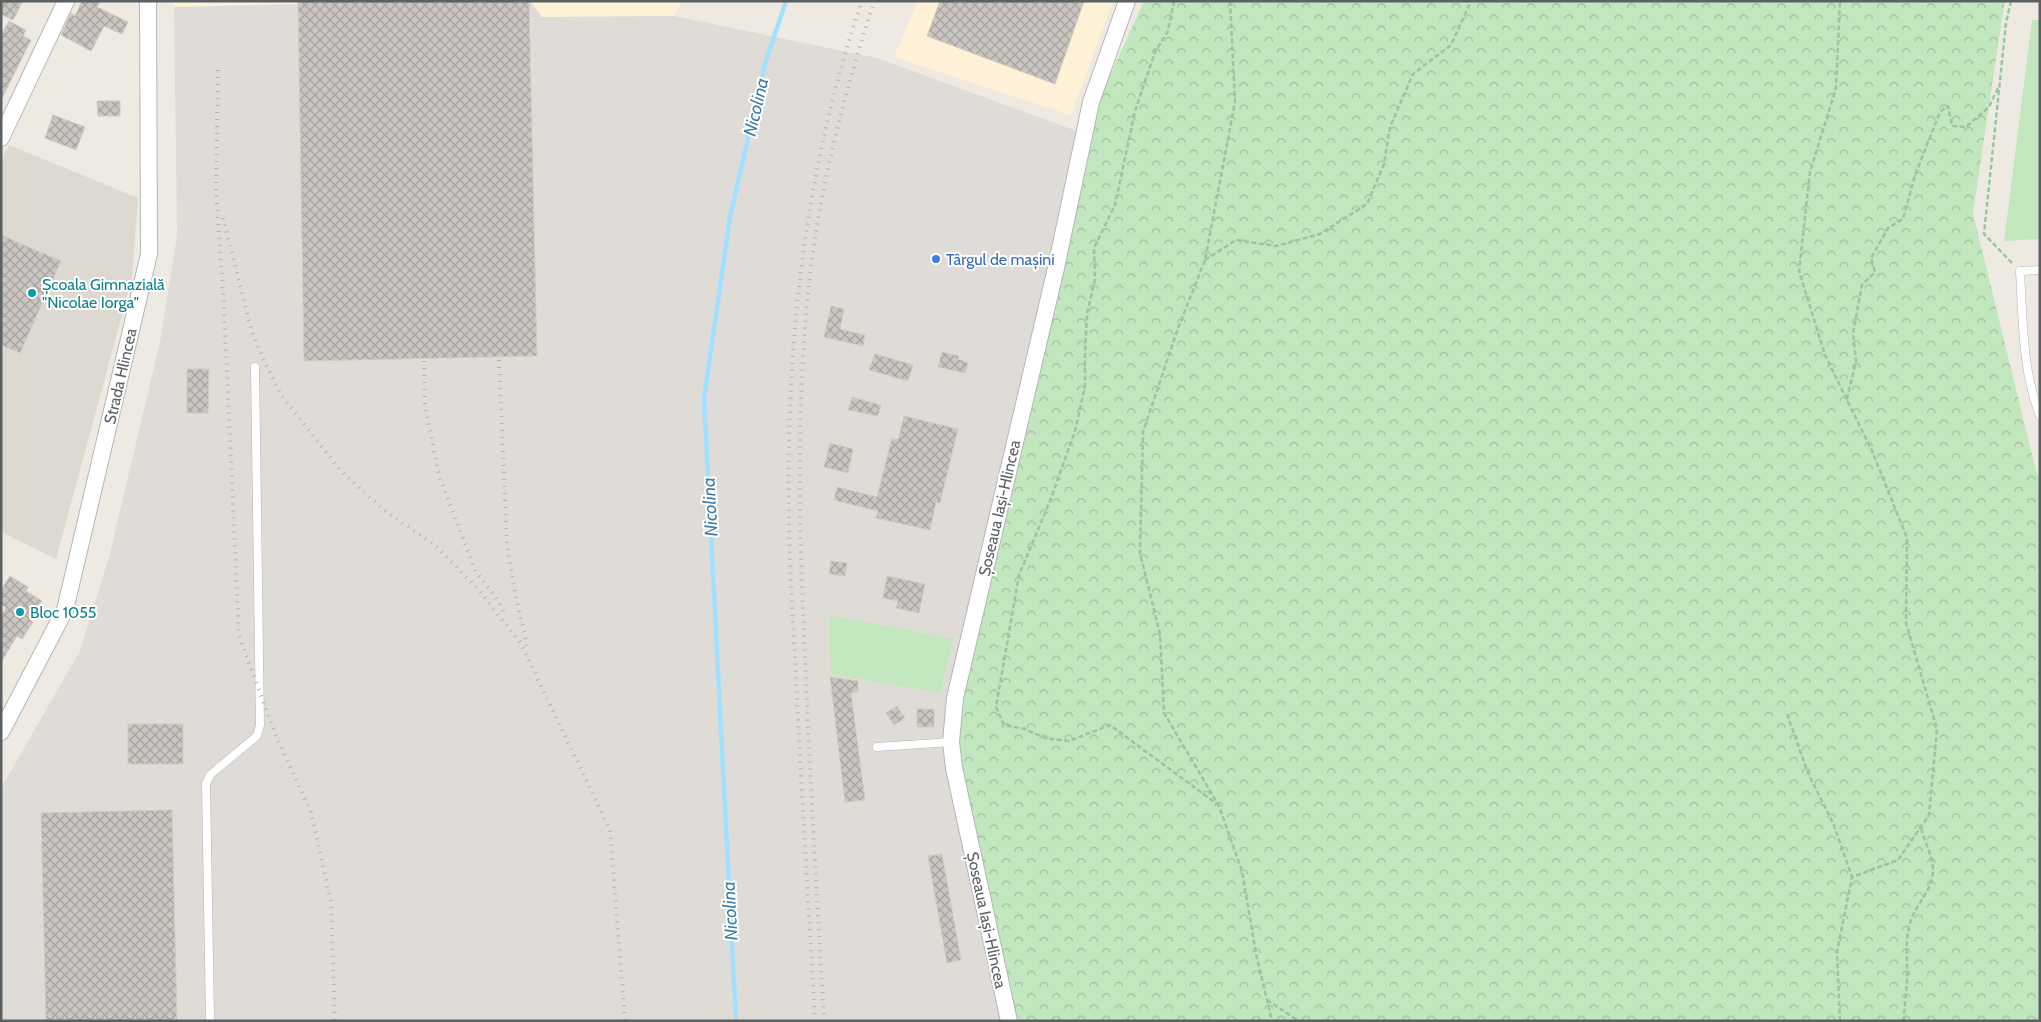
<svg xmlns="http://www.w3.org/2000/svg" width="2041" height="1022" font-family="Cabin,sans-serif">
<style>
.commercial{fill:#fef1d7}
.industrial{fill:#dfdcd7}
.education{fill:#ded9d0}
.grass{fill:#c2e6be}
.forest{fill:url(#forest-crowns)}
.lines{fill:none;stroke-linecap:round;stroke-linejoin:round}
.stream{stroke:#a1e0ff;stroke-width:4.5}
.building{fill:url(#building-cross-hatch);stroke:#d3cbc1}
.lane-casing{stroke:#b3b6ba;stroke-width:9}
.street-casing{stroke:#b3b6ba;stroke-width:18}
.path{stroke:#97c7a0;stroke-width:2.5;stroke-dasharray:5 2.5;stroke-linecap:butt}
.lane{stroke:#fff;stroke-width:8}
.street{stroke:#fff;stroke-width:16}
.rail{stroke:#b2b3b3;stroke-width:4;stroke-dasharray:1 6;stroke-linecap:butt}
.shop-dot{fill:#3f7fe0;stroke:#fff;stroke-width:2}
.culture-dot{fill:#0f9aa8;stroke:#fff;stroke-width:2}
.labels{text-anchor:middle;stroke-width:4;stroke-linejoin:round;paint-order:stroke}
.shop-label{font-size:16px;fill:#366cbe;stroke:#fff;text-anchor:start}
.culture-label{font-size:16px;fill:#0d838f;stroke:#fff;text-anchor:start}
.street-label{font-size:16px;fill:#5b6063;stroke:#fff}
.water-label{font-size:18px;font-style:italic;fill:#3b7ca9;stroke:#fff}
</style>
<defs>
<pattern id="forest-crowns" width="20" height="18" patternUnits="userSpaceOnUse" patternTransform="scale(1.25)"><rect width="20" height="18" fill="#c2e6be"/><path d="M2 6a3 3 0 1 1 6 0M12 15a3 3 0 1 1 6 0" fill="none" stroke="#a1be9e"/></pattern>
<pattern id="building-cross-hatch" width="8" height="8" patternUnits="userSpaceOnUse" patternTransform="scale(1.25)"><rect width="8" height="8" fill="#c9c5c0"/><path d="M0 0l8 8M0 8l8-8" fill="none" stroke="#a6a3a0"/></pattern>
</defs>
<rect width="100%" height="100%" fill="#eeeae2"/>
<!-- commercial -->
<path class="commercial" d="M 173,1 L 412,1 L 174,7 Z
M 530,1 L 682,1 L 674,16 L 542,17 Z
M 918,1 L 1113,1 L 1071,115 L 894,57 Z"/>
<!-- industrial -->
<path class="industrial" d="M 412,1 L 530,1 L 542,17 L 674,16 L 877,58 L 1088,135 L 1014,1021 L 1,1021 L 1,788 L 80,651 L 109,557 L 160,342 L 177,235 L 174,7 Z"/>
<!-- education -->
<path class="education" d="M 9,145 L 138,198 L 132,278 L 56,559 L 1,532 L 1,161 Z"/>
<!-- grass -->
<path class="grass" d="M 2032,20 L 2040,20 L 2040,239 L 2004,241 Z
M 829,615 L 953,639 L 940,693 L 831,674 Z"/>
<!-- forest -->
<path class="forest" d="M 1144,1 L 2007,1 L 2004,5 L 1973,213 L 2035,467 L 2040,481 L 2040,1021 L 1014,1021 L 952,735 L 1097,104 Z"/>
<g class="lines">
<!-- stream -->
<path class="stream" d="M 736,1021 L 704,398 L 730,217 L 765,64 L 786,1"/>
</g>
<!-- building -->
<path class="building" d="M 1,1 L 23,1 L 13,20 L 1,14 Z
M 82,1 L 100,1 L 97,7 L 128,22 L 122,34 L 104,26 L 91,51 L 61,35 L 71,13 L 75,16 Z
M 298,1 L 529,1 L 537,356 L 304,361 Z
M 940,1 L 1084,1 L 1055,84 L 927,36 Z
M 9,21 L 26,30 L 23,36 L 31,40 L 1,100 L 1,35 Z
M 97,101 L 120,101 L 120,116 L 98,116 Z
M 53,115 L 85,127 L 76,150 L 45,138 Z
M 1,235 L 61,261 L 20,353 L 1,345 Z
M 831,306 L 844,309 L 840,329 L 865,335 L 863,346 L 824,337 Z
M 942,352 L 959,356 L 958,359 L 968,363 L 965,373 L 938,367 Z
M 875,354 L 913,365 L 908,381 L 869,370 Z
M 187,369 L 209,369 L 208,413 L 187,413 Z
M 852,397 L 881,405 L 878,416 L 848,410 Z
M 904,416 L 958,429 L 940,503 L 936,502 L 930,530 L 876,518 L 878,511 L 834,500 L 837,487 L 877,497 L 892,438 L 898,440 Z
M 830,443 L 853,449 L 848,473 L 824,467 Z
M 831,561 L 847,563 L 845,576 L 829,574 Z
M 10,576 L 28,587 L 26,591 L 42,601 L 30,620 L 33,622 L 22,639 L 17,636 L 1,662 L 1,616 L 6,608 L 1,604 L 1,590 Z
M 887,576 L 925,584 L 919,613 L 896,608 L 898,601 L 883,598 Z
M 830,677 L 858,681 L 858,692 L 851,693 L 865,800 L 845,802 Z
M 897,706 L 905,718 L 894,725 L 886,713 Z
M 917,709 L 934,709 L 934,727 L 917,727 Z
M 128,724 L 183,724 L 183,764 L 128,764 Z
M 172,810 L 177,1021 L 46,1021 L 41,813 Z
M 942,854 L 961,960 L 947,963 L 928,856 Z"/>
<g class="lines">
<defs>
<path id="lane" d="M 2040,270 L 2020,271 C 2023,320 2022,370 2040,416
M 877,747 L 951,742
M 210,1021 L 206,783 L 211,774 L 257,736 L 260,725 L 255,367"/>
<path id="street" d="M 1,138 L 66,1
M 1,732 L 65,610 L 149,254 L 148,1
M 1009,1021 L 954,768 L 951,742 L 955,698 L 1056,268 L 1091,102 L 1127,1"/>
</defs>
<!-- lane casing -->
<use href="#lane" class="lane-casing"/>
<!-- street casing -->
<use href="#street" class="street-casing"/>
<!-- path -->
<path class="path" d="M 1174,1 L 1168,31 L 1155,52 L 1135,111 L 1115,205 L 1094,248 L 1095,279 L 1087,314 L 1085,354 L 1085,386 L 1075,431 L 1050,501 L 1019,575 L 996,707 L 1004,725 L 1025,729 L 1045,738 L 1069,741 L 1110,725 L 1217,804
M 1230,1 L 1235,102 L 1205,260 L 1177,331 L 1143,432 L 1140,553 L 1160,634 L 1164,713 L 1219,806 L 1242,871 L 1256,954 L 1272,1021
M 2011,1 L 2006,23 L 1984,234 L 2012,263
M 1205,260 L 1236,240 L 1276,246 L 1320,234 L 1367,204 L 1384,164 L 1390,127 L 1413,74 L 1451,45 L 1471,1
M 1847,399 L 1856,361 L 1853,333 L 1862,285 L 1875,272 L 1871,258 L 1888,228 L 1903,219 L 1915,175 L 1940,112 L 1948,106 L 1952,126 L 1966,127 L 1989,107 L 1999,86
M 1787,714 L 1808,773 L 1833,823 L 1852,877
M 1267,1000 L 1299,1021
M 1840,1021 L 1837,952 L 1852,877 L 1898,860 L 1929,815 L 1937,729 L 1906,623 L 1907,538 L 1872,451 L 1825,355 L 1799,271 L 1810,172 L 1836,88 L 1840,1
M 1904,1021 C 1904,1008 1906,995 1907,982 C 1908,962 1904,940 1911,920 C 1917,903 1932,891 1933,871 C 1933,855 1924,842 1921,827"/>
<!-- lane -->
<use href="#lane" class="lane"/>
<!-- street -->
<use href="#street" class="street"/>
<!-- rail -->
<path class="rail" d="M 218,70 L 216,190 L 224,306 L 239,636 L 276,736 L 311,812 L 331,903 L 335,1021
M 223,218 L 252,332 L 264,361 L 281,395 L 341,471 L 384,510 L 436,546 L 478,589 L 521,644 L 610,830 L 625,1021
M 499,360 L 507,545 L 515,593 L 528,650
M 424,361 L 425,405 L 439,476 L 476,572 L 495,596 L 506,616
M 815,1021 C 809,906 801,790 796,675 C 793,620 789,565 789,510 C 786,338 806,164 862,1
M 824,1021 C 817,899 810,777 805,654 C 799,531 796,406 809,283 C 820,186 844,94 874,1"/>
</g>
<!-- markers -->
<circle class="shop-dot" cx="936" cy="259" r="5"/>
<g class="culture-dot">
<circle cx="32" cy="293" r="5"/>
<circle cx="20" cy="612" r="5"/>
</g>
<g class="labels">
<!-- shop labels -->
<g class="shop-label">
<text x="946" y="265">Târgul de mașini</text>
</g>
<!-- culture labels -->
<g class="culture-label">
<text x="42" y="290">Școala Gimnazială<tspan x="42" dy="18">"Nicolae Iorga"</tspan></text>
<text x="30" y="618">Bloc 1055</text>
</g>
<!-- street labels -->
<g class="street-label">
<text transform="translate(120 376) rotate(-77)" y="6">Strada Hlincea</text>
<text transform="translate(999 508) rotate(-77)" y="6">Șoseaua Iași-Hlincea</text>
<text transform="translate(987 920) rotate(78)" y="6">Șoseaua Iași-Hlincea</text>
</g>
<!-- water labels -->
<g class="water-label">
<text transform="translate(756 107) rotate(-77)" y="6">Nicolina</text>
<text transform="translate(710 507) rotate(-93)" y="6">Nicolina</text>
<text transform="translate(730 911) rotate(-93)" y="6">Nicolina</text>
</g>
</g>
<!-- border -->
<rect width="2041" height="1022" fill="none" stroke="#5b6063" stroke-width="5"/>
</svg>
